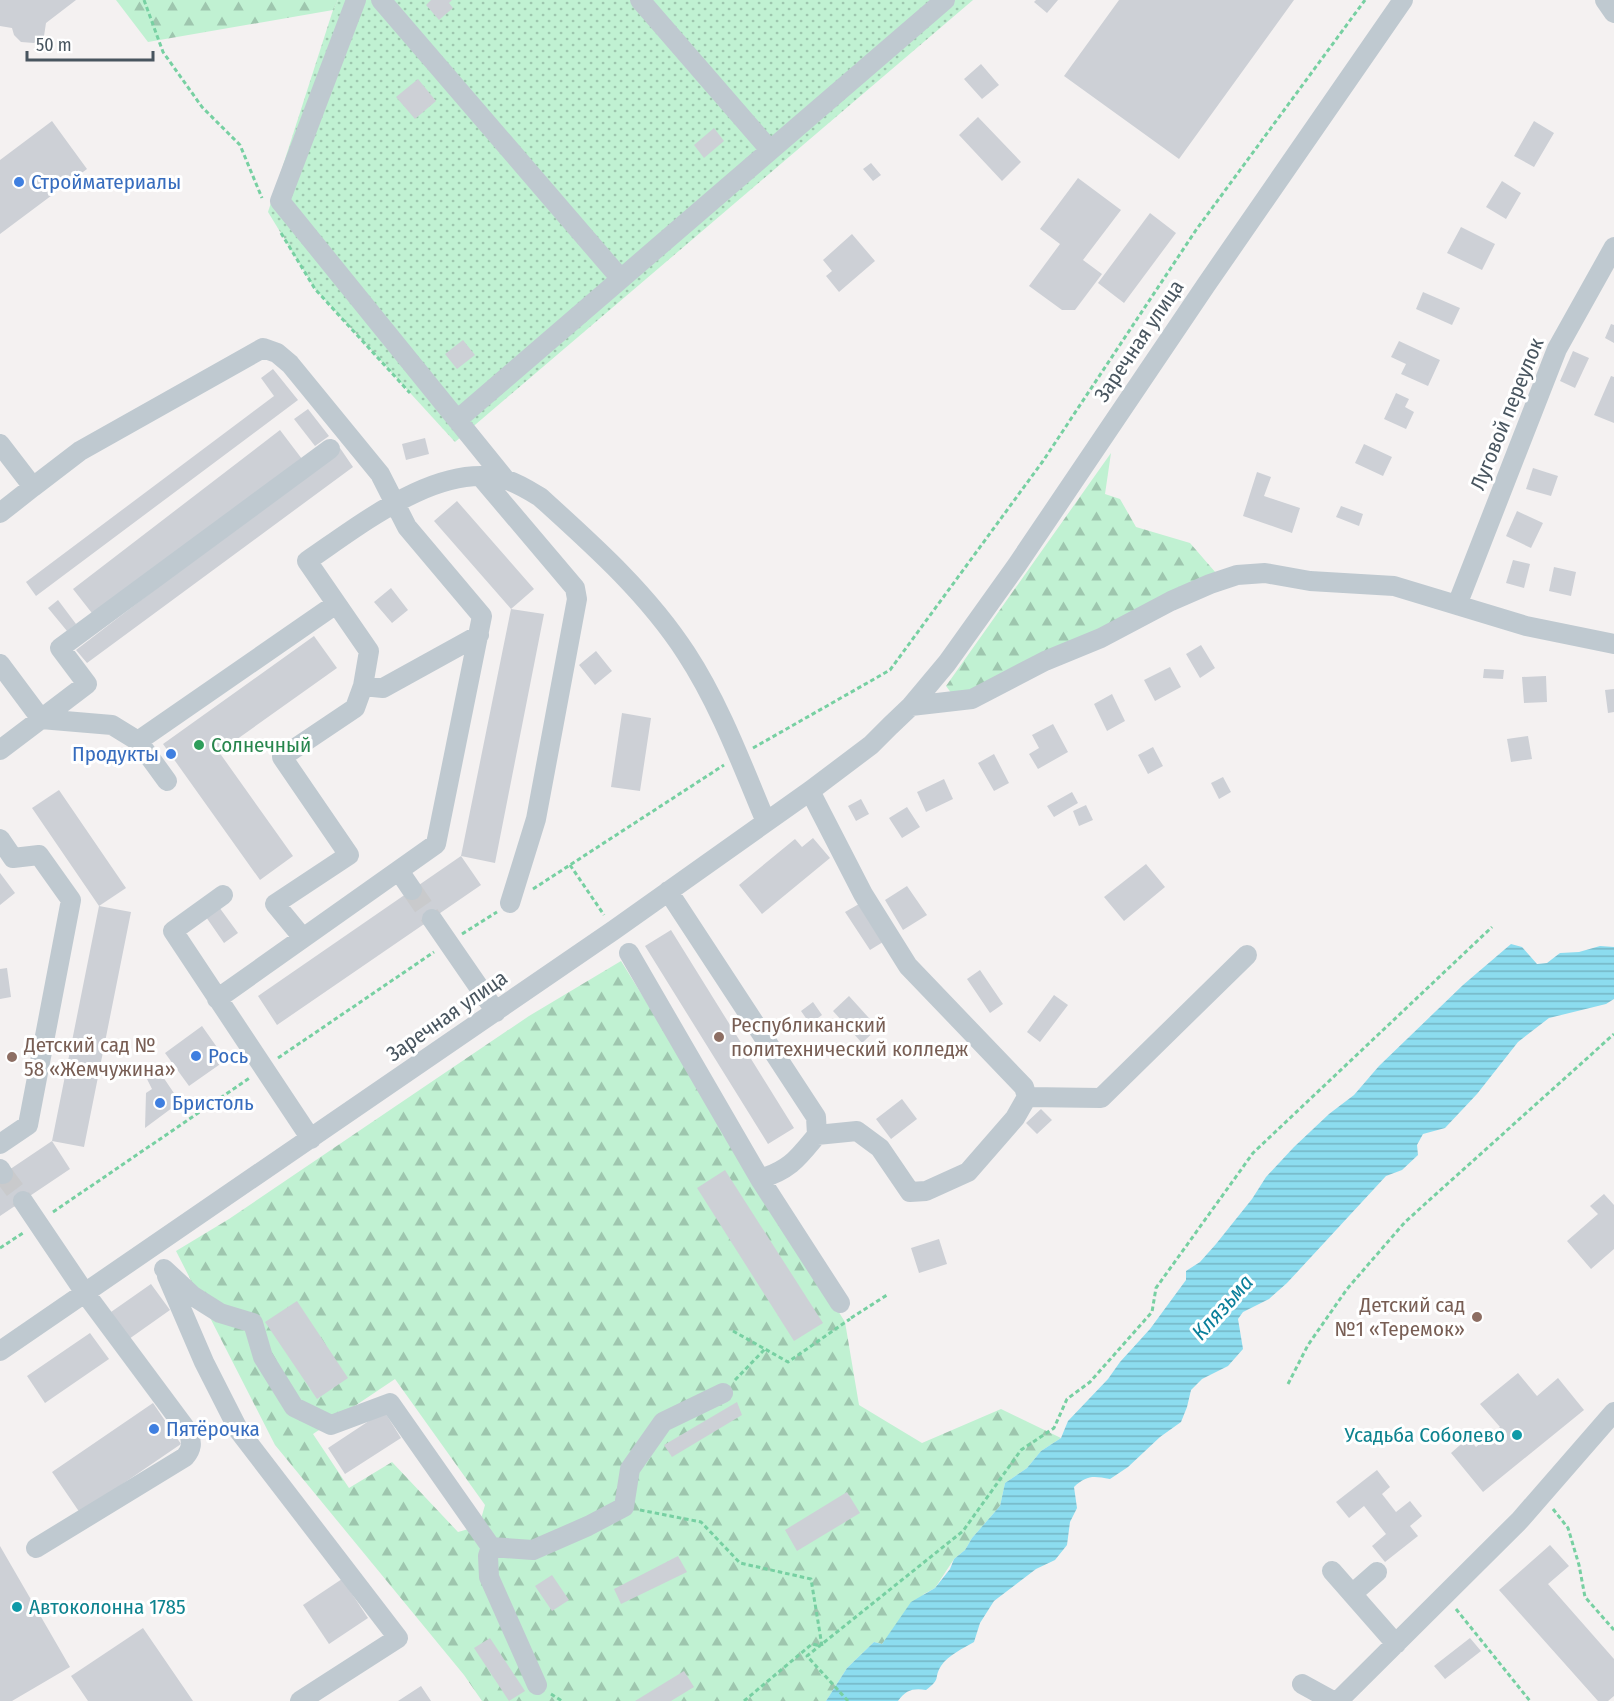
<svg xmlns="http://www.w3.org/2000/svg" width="1614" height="1701" font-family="'Fira Sans Condensed',sans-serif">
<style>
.forest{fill:url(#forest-firs);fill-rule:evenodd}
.park{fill:url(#park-dots)}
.water{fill:url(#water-rules)}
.building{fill:#cdd0d6}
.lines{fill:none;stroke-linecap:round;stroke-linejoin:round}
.minor-tunnel{stroke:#c9cacc;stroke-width:20;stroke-dasharray:20 10;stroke-linecap:butt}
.path{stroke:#77d0a2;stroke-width:3;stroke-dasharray:4.5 3;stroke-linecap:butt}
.minor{stroke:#bfc9d0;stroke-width:20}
.shop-dot{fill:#3f7fe0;stroke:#fff;stroke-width:2}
.leisure-dot{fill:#2e9e5b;stroke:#fff;stroke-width:2}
.education-dot{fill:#8d6e63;stroke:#fff;stroke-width:2}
.culture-dot{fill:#0f9aa8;stroke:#fff;stroke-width:2}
.labels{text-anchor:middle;stroke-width:6;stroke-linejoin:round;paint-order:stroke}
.shop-label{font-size:21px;fill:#366cbe;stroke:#fff;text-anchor:start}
.street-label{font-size:21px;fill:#48555f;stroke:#fff}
.leisure-label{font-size:21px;fill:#27864d;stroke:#fff;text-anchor:start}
.education-label{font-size:21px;fill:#785e54;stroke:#fff;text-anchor:start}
.culture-label{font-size:21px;fill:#0d838f;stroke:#fff;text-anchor:end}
.water-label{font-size:22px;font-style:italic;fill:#0a7f9a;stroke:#fff}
</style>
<defs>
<pattern id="forest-firs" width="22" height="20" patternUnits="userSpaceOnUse" patternTransform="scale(1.5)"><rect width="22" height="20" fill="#c0f1d2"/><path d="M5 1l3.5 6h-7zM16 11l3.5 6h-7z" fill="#9ec6ae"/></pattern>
<pattern id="park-dots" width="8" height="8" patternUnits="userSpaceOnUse" patternTransform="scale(1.5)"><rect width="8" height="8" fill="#c0f1d2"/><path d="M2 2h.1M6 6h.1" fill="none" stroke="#9ec6ae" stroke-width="1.8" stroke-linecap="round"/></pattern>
<pattern id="water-rules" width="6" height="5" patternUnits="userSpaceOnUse" patternTransform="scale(1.5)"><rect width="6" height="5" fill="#8cdcef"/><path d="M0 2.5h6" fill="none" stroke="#74b5c5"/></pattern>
</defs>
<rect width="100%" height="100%" fill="#f4f1f1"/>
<!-- forest -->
<path class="forest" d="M 116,0 L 338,0 L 333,10 L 148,42 Z
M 1111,453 L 1105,494 L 1120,499 L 1136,527 L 1190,543 L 1216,573 L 968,693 L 952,694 L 946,686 Z
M 621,961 L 845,1322 L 859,1405 L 922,1443 L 1001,1409 L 1061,1438 L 1041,1451 L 1027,1468 L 1005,1483 L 1000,1506 L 972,1538 L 965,1550 L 954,1559 L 935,1588 L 924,1594 L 882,1644 L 874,1642 L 847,1668 L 826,1701 L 482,1701 L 464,1675 L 275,1445 L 176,1251 L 229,1219 L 529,1016 ZM 395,1379 L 485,1505 L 479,1526 L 458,1532 L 392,1462 L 349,1488 L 313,1434 Z"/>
<!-- park -->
<path class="park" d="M 338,0 L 973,0 L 455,442 L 315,289 L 268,212 L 333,10 Z"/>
<!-- water -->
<path class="water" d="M 1511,944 L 1522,947 L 1537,964 L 1547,963 L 1560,953 L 1579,952 L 1600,946 L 1614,947 L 1614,999 L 1606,1004 L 1549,1018 L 1518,1042 L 1477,1094 L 1445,1128 L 1423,1134 L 1417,1145 L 1418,1155 L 1402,1170 L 1386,1176 L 1287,1283 L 1269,1299 L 1243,1312 L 1238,1319 L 1243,1349 L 1228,1366 L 1202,1379 L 1191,1390 L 1187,1407 L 1181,1422 L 1160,1437 L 1128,1467 L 1110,1479 C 1093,1476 1087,1475 1074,1487 L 1077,1508 L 1070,1522 L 1067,1545 L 1055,1560 L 1036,1569 L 994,1601 L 980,1623 L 974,1642 C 964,1648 948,1655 941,1666 C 933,1679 942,1678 926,1690 C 913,1688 906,1690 898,1701 L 826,1701 L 847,1668 L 874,1642 L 882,1644 L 911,1602 L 935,1588 L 950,1569 L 954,1559 L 965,1550 L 972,1538 L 1000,1506 L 1005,1483 L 1027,1468 L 1041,1451 L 1061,1438 L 1068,1421 L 1108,1379 L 1120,1362 L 1150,1329 L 1186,1280 L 1186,1271 L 1200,1262 L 1216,1244 L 1252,1199 L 1266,1177 L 1294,1147 L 1329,1114 L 1354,1095 L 1379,1066 L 1463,985 Z"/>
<!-- building -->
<path class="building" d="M 0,0 L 76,0 L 46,23 L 44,36 L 34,43 L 21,42 L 14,35 L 12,28 L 0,26 Z
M 431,0 L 452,0 L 449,3 L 453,8 L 439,20 L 426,5 Z
M 1036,0 L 1058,0 L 1047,13 L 1034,2 Z
M 1119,0 L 1294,0 L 1179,159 L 1064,76 Z
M 981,64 L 999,85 L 982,99 L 964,79 Z
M 418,79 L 436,101 L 415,119 L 396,97 Z
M 978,117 L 1021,162 L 1002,181 L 959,135 Z
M 52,121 L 87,169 L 0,234 L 0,160 Z
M 1534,121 L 1554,133 L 1534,167 L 1514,156 Z
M 714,128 L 724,141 L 704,158 L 694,145 Z
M 871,163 L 881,175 L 873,181 L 863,169 Z
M 1078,178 L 1121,210 L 1083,260 L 1102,274 L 1075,310 L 1062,310 L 1029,286 L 1060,244 L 1040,229 Z
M 1502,181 L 1521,193 L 1506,219 L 1486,207 Z
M 1150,213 L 1176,233 L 1124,303 L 1098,283 Z
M 1461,227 L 1495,244 L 1482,270 L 1447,253 Z
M 852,234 L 875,261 L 839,292 L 826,276 L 832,271 L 823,260 Z
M 1423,292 L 1460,308 L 1452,325 L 1416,309 Z
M 1611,324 L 1614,325 L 1614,343 L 1605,338 Z
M 463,340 L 475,355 L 457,369 L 445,354 Z
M 1399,341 L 1440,360 L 1428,386 L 1401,374 L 1406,364 L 1391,357 Z
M 1573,351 L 1589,358 L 1575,388 L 1560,381 Z
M 273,369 L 298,400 L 36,596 L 26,582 L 274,396 L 261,378 Z
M 1611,376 L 1614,377 L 1614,423 L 1594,415 Z
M 1396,393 L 1409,399 L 1405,407 L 1414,412 L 1406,429 L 1384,419 Z
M 308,409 L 329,436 L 315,446 L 294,419 Z
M 280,430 L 302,459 L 95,617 L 73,589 Z
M 425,438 L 429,454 L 406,460 L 402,444 Z
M 1364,444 L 1392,457 L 1383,476 L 1355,463 Z
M 340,448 L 353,467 L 87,663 L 76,650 Z
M 1533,468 L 1558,476 L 1551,496 L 1526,489 Z
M 1257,472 L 1271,477 L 1264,496 L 1300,508 L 1292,533 L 1243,516 Z
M 457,501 L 534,589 L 511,609 L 434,521 Z
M 1341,506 L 1363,514 L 1359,526 L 1336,517 Z
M 1517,511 L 1543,523 L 1531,548 L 1506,536 Z
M 1513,560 L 1530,564 L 1524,588 L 1506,583 Z
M 1554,567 L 1576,572 L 1571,596 L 1549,591 Z
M 391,588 L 408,610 L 392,623 L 374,602 Z
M 58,600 L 76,624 L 67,631 L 48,608 Z
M 511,609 L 544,614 L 495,863 L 461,856 Z
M 314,636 L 337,668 L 219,752 L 293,856 L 260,880 L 163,744 Z
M 1201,645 L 1215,668 L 1200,678 L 1186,654 Z
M 596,651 L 612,671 L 595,685 L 579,665 Z
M 1170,667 L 1181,687 L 1155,701 L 1144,680 Z
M 1484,669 L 1504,670 L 1503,679 L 1483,678 Z
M 1546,676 L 1547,702 L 1524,703 L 1522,677 Z
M 1614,689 L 1614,712 L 1608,713 L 1605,690 Z
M 1112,694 L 1125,721 L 1107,731 L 1094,704 Z
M 622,713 L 651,718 L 640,791 L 611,787 Z
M 1053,724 L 1068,752 L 1038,769 L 1029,754 L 1039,748 L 1032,735 Z
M 1528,736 L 1532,759 L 1511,762 L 1507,739 Z
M 1153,747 L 1163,766 L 1148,774 L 1138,755 Z
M 994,754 L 1009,783 L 994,791 L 978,763 Z
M 1223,777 L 1231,792 L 1219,799 L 1211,783 Z
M 944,779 L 953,799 L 926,812 L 917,792 Z
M 59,790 L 126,888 L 99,906 L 131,912 L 84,1147 L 52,1141 L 99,906 L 32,808 Z
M 1072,792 L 1078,803 L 1054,817 L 1047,806 Z
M 861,799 L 869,814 L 856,821 L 848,806 Z
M 1086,805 L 1093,820 L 1079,826 L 1073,811 Z
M 907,807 L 920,827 L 902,838 L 889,818 Z
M 813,838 L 830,858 L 762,914 L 739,885 L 795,839 L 802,847 Z
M 461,856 L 481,885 L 277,1025 L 258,996 Z
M 1146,864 L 1165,887 L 1124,921 L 1104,897 Z
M 0,873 L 15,893 L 0,905 Z
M 907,886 L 927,915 L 903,930 L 885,900 Z
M 859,904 L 883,942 L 870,950 L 845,912 Z
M 219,907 L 238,933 L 224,943 L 206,917 Z
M 671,930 L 794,1128 L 768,1144 L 645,946 Z
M 7,968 L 11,997 L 0,999 L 0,969 Z
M 980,970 L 1003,1004 L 990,1013 L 967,979 Z
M 1054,995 L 1068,1005 L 1040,1042 L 1027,1032 Z
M 849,996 L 878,1028 L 862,1043 L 833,1011 Z
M 813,1002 L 822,1015 L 810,1024 L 801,1011 Z
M 202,1026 L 226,1060 L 189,1086 L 165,1053 Z
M 159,1071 L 180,1102 L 145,1128 L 146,1093 L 152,1089 L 147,1079 Z
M 902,1099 L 917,1119 L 891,1139 L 876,1119 Z
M 1041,1109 L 1052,1120 L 1037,1134 L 1026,1123 Z
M 52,1141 L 70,1169 L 0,1216 L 0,1176 Z
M 725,1170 L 823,1323 L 794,1341 L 697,1188 Z
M 1604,1194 L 1614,1205 L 1614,1249 L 1591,1269 L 1567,1241 L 1598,1214 L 1590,1206 Z
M 939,1239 L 947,1264 L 919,1273 L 911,1248 Z
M 151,1284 L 170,1310 L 129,1339 L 111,1312 Z
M 297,1301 L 348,1378 L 317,1399 L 265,1322 Z
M 90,1333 L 109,1359 L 45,1403 L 27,1376 Z
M 1518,1373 L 1537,1396 L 1558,1378 L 1584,1410 L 1483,1492 L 1451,1453 L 1468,1438 L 1476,1447 L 1500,1427 L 1480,1404 Z
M 737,1402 L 742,1415 L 672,1457 L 664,1445 Z
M 153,1403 L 181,1444 L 80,1513 L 52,1472 Z
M 384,1411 L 401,1438 L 345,1474 L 328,1448 Z
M 1377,1470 L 1390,1487 L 1382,1494 L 1396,1512 L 1410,1501 L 1422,1516 L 1410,1526 L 1418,1536 L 1385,1562 L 1372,1546 L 1386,1534 L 1364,1506 L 1349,1518 L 1336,1502 Z
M 847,1492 L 860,1513 L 797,1551 L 785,1530 Z
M 1550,1545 L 1569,1566 L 1548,1584 L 1614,1659 L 1614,1696 L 1608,1701 L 1598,1701 L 1499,1590 Z
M 0,1546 L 70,1667 L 12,1701 L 0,1701 Z
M 678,1556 L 687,1572 L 621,1604 L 614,1589 Z
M 552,1575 L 569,1600 L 552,1611 L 535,1586 Z
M 342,1579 L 368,1618 L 329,1644 L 303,1605 Z
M 143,1628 L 193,1701 L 88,1701 L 71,1676 Z
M 490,1638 L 525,1691 L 509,1701 L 474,1648 Z
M 1470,1638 L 1481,1651 L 1445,1679 L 1434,1666 Z
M 684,1671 L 694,1687 L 671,1701 L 635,1701 Z
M 421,1686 L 431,1701 L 398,1701 Z"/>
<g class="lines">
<!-- minor-tunnel -->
<path class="minor-tunnel" d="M 412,890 L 432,919
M 3,1174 L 23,1201"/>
<!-- path -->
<path class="path" d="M 144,0 L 163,52 L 202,107 L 240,145 L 262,198
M 281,233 L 315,289 L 410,393
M 753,748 L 890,670 L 1043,461 L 1196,230 L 1365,0
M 570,865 L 604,915
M 533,889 L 724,765
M 462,934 L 497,912
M 278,1058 L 434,952
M 53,1212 L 251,1077
M 0,1248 L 23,1233
M 851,1318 L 887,1295
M 733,1331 L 788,1362 L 850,1319
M 735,1380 L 765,1349
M 1288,1384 L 1308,1345 L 1347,1289 L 1405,1222 L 1614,1034
M 1553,1509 L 1568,1528 L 1579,1565 L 1585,1597 L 1614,1630
M 640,1510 L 701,1522 L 740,1563 L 811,1579 L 822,1646
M 1456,1609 L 1530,1701
M 551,1694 L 562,1701
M 744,1701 L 812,1644 L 821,1646
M 848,1701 L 807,1656 L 963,1531 L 1021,1450 L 1054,1428 L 1067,1399 L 1090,1382 L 1152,1312 L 1156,1288 L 1253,1153 L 1492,927"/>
<!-- minor -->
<path class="minor" d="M 356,0 L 280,201 L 505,479
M 381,0 L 621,279
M 640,0 L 770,150
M 1605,0 L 1614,13
M 457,420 L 945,0
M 0,444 L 33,487 L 80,451 L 263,348 L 277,353 L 290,364 L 380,474 L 407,527 L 482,616 L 436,844 L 217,999
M 481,477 L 575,588 L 577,599 L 536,819 L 510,903
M 0,513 L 33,487
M 1457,605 L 1557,349 L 1614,247
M 0,664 L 41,719 L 0,750
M 363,686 L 383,688 L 479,635
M 911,706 L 972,699 L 1045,661 L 1101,638 L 1171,601 L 1210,584 L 1237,575 L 1265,573 L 1310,581 L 1394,586 L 1526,626 L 1614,644
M 138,741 L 112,725 L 41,719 L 87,684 L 60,648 L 330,449
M 167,781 L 138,741 L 336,604
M 810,791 L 863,894 L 908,966 L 1024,1087 L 1027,1097 L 1015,1118 L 968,1172 L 926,1191 L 910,1192 L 880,1148 L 857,1131 L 817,1135
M 0,839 L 13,858 L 39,855 L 71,900 L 28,1125 L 0,1144
M 399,871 L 412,890
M 668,891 L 816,1117 L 817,1135 C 798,1158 790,1170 760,1179 L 840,1303
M 223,895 L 173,931 L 311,1139
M 432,919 L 496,1012
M 303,938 L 275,904 L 349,855 L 282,757 L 355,708 L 363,686 L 369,651 L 307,561 C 359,526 441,459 507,480 C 519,484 530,491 540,497 C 593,545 647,593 686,653 C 720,705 742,765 766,822
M 629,953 L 760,1179
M 1027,1097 L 1101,1098 L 1247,955
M 0,1169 L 3,1174
M 23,1201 L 85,1293 L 189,1433 C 192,1443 192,1449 185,1457 L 36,1548
M 164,1269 L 193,1296 L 220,1313 L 253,1323 L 263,1357 L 294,1407 L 331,1425 L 390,1403 L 491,1547 L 488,1556 L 489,1577 L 537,1685
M 167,1276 L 204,1362 L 239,1431 L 398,1638 L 300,1701
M 0,1351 L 614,930 L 810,791 L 871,745 L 890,726 L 911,706 L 947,663 L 1017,565 L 1206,285 L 1403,0
M 491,1547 L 533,1550 L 588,1526 L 624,1507 L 630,1469 L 663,1422 L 723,1393
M 1332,1571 L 1396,1644
M 1352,1594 L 1377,1572
M 1302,1684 L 1333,1701
M 1338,1701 L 1520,1520 L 1614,1412"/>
</g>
<!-- markers -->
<g class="shop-dot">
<circle cx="19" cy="182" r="6"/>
<circle cx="171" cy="754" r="6"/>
<circle cx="196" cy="1056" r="6"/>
<circle cx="160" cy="1103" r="6"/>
<circle cx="154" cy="1429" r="6"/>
</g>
<circle class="leisure-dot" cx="199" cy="745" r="6"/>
<g class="education-dot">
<circle cx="719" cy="1037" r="6"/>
<circle cx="12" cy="1057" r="6"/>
<circle cx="1477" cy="1317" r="6"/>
</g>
<g class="culture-dot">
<circle cx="1517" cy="1435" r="6"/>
<circle cx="17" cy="1607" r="6"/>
</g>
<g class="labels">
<!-- shop labels -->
<g class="shop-label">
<text x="31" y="189">Стройматериалы</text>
<text x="159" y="761" text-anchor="end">Продукты</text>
<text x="208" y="1063">Рось</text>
<text x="172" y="1110">Бристоль</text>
<text x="166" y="1436">Пятёрочка</text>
</g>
<!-- street labels -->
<g class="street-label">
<text transform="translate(1139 341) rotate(-56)" y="7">Заречная улица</text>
<text transform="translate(1507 414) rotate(-68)" y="7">Луговой переулок</text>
<text transform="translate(447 1016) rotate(-35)" y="7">Заречная улица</text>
</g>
<!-- leisure labels -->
<g class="leisure-label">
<text x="211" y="752">Солнечный</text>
</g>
<!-- education labels -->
<g class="education-label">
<text x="731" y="1032">Республиканский<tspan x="731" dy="24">политехнический колледж</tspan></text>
<text x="24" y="1052">Детский сад №<tspan x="24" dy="24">58 «Жемчужина»</tspan></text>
<text x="1465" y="1312" text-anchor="end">Детский сад<tspan x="1465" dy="24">№1 «Теремок»</tspan></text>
</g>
<!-- culture labels -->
<g class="culture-label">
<text x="1505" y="1442">Усадьба Соболево</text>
<text x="29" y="1614" text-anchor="start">Автоколонна 1785</text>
</g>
<!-- water labels -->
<g class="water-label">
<text transform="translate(1222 1307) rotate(-48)" y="8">Клязьма</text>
</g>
</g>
<!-- scale -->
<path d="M27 51v9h126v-9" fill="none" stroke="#48555f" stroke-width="3"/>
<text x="36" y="51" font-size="18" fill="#48555f" stroke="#ffffff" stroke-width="4.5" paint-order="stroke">50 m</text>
</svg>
